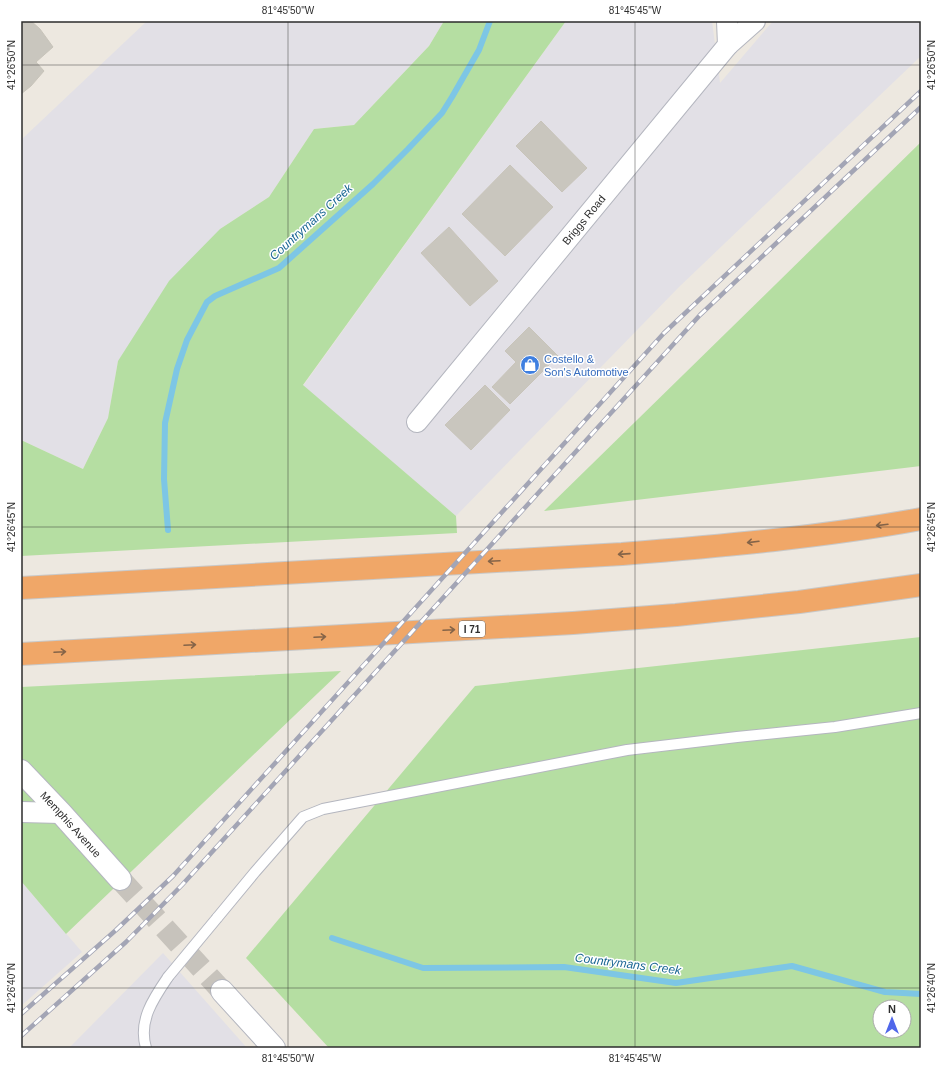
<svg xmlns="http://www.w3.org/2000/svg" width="942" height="1069" font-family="Helvetica,sans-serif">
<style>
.industrial{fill:#e2e0e6}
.green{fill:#b5dea2;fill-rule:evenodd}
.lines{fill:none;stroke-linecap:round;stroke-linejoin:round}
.stream{stroke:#7dc6e5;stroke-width:6}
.building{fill:#c9c6be;stroke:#c8c4ba}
.secondary-tunnel{stroke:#c7c3bc;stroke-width:22;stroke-dasharray:22 11;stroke-linecap:butt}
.lane-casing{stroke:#b4b6bf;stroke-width:12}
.street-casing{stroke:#b4b6bf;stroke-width:22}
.secondary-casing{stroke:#b4b6bf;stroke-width:24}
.highway-casing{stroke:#c8c8c8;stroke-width:24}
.lane{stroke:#fff;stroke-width:10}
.street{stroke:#fff;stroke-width:20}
.secondary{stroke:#fff;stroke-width:22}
.highway{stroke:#f0a768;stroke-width:22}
.rail-casing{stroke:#a3a5b5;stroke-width:4.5}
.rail{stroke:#fff;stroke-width:3;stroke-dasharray:9;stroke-linecap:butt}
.lane-bridge-casing{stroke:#b4b6bf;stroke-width:12;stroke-linecap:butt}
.lane-bridge{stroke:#fff;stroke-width:10}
.oneway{stroke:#856448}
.ticks{fill:none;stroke:#2d2d2d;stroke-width:1;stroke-opacity:0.45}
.labels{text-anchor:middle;stroke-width:3;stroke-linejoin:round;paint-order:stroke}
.shield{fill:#fff;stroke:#6c6c6c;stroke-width:1}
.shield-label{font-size:10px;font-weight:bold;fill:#2d2d2d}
.street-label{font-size:11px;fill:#2d2d2d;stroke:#fff}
.shop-label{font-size:11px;fill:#366cbe;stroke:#fff;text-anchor:start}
.water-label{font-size:12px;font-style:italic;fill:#1a6693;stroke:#fff}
.neatline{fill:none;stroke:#2d2d2d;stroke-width:1.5}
.ticks-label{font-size:10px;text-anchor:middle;fill:#2d2d2d}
</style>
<rect width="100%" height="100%" fill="#ede8e0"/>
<!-- industrial -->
<path class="industrial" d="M 147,21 L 444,21 L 429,46 L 354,125 L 314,129 L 269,197 L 220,229 L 118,361 L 108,418 L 83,469 L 21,440 L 21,140 Z
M 566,21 L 712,21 L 720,83 L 773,21 L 921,21 L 921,56 L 679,287 L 456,516 L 303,386 Z
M 21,881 L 82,952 L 21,1006 Z
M 163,953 L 247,1048 L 69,1048 Z"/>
<!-- green -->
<path class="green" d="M 444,21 L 566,21 L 303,385 L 456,516 L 457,533 L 21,556 L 21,440 L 83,469 L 108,418 L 118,361 L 169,281 L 220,229 L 269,197 L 314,129 L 354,125 L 429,46 Z
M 921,142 L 921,466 L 544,511 Z
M 921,637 L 921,1048 L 329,1048 L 246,958 L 475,686 ZM 880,1007 L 904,1007 L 904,1031 L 880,1031 Z
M 341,671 L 66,934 L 21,881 L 21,687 Z"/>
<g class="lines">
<!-- stream -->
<path class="stream" d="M 168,530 L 164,479 L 165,423 L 177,369 L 187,340 L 207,302 L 215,296 L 279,268 L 373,184 L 408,149 L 442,113 L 452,97 L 479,50 L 490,21
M 332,938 L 423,968 L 564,967 L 676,983 L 792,966 L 885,992 L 921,994"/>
</g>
<!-- building -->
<path class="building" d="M 21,21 L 31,21 L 40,29 L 53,47 L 36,62 L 44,71 L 31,86 L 21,94 Z
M 541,121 L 587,168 L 562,192 L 516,146 Z
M 510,165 L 553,207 L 505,256 L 462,214 Z
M 449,227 L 498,281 L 470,306 L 421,253 Z
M 529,327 L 558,356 L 510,404 L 492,387 L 516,362 L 505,351 Z
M 485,385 L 510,410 L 471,450 L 445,425 Z"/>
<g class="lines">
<!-- secondary-tunnel -->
<path class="secondary-tunnel" d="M 120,879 L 222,991"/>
<defs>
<path id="lane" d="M 217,918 L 255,872 L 303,817 L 323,809 L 627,750 L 737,737 L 835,727 L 921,713
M 146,1048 C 138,1021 153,999 168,977"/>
<g id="street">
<path d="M 727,21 L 728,45"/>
<path id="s1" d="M 417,422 L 728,45 L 755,21"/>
<path d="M 21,812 L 61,813"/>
</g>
<g id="secondary">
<path id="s2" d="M 21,771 L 61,813 L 120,879"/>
<path d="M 222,991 L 274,1048"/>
</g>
<path id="highway" d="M 21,588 L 622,554 C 722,546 822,537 921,519
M 21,654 L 573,623 L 676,615 L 799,602 L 921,585"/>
</defs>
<!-- lane casing -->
<use href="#lane" class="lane-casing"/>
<!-- street casing -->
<use href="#street" class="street-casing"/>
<!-- secondary casing -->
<use href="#secondary" class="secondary-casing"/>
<!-- highway casing -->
<use href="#highway" class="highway-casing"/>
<!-- lane -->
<use href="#lane" class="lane"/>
<!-- street -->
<use href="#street" class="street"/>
<!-- secondary -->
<use href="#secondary" class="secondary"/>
<!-- highway -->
<use href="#highway" class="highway"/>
<defs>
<path id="rail" d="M 21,1014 L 116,930 L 173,876 L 664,333 L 921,91
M 21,1036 L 126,942 L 182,885 L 700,315 L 921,107"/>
</defs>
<!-- rail casing -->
<use href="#rail" class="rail-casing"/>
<!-- rail -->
<use href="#rail" class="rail"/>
<defs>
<path id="lane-bridge" d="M 168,977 L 217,918"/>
</defs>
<!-- lane-bridge casing -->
<use href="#lane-bridge" class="lane-bridge-casing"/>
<!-- lane-bridge -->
<use href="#lane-bridge" class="lane-bridge"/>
</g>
<!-- one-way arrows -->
<defs><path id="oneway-shaft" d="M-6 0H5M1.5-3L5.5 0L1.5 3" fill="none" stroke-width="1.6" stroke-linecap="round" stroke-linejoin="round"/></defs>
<g class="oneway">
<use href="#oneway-shaft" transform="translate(882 525) rotate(173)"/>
<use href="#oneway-shaft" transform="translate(753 542) rotate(173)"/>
<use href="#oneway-shaft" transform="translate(624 554) rotate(176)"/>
<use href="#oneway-shaft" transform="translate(494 561) rotate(177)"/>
<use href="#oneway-shaft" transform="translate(449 630) rotate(-3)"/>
<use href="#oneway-shaft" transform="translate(320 637) rotate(-3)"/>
<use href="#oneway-shaft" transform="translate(190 645) rotate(-3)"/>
<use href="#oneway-shaft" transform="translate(60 652) rotate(-3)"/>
</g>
<!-- ticks -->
<path class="ticks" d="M 288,21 L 288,1048M 635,21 L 635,1048M 21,65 L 921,65M 21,527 L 921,527M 21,988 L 921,988"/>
<!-- icons -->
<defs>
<symbol id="shop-disc" viewBox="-11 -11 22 22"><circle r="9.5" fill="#3f7fe0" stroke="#fff"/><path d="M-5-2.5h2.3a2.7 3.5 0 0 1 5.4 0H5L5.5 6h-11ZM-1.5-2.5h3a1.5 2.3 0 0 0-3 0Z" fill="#fff"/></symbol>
</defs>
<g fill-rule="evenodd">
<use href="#shop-disc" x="519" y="354" width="22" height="22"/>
</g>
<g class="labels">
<!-- shield labels -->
<rect class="shield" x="459" y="621" width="26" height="16" rx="3"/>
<g class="shield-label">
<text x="472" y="633">I 71</text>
</g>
<!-- street labels -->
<g class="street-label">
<text dy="4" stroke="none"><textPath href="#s1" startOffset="262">Briggs Road</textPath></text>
<text dy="4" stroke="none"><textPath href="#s2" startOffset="73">Memphis Avenue</textPath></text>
</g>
<!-- shop labels -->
<g class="shop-label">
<text x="544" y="363">Costello &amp;<tspan x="544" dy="13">Son's Automotive</tspan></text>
</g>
<!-- water labels -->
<g class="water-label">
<text transform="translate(311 222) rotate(-42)" y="4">Countrymans Creek</text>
<text transform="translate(628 964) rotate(7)" y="4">Countrymans Creek</text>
</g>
</g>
<!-- border -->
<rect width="942" height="1069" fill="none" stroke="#ffffff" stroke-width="44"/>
<!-- north arrow -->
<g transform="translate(892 1019)"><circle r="19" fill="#ffffff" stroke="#ababab"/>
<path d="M0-3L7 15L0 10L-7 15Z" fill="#5067ea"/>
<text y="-6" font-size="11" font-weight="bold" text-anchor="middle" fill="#2d2d2d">N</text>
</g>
<rect x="22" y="22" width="898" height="1025" class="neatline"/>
<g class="ticks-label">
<text x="288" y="14">81°45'50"W</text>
<text x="635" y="14">81°45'45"W</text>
<text transform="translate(11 65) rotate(-90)" y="4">41°26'50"N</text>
<text transform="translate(931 65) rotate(-90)" y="4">41°26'50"N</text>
<text transform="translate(11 527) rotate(-90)" y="4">41°26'45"N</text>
<text transform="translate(931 527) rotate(-90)" y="4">41°26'45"N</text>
<text transform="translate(11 988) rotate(-90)" y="4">41°26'40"N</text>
<text transform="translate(931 988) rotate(-90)" y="4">41°26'40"N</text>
<text x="288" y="1062">81°45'50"W</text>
<text x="635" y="1062">81°45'45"W</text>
</g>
</svg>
